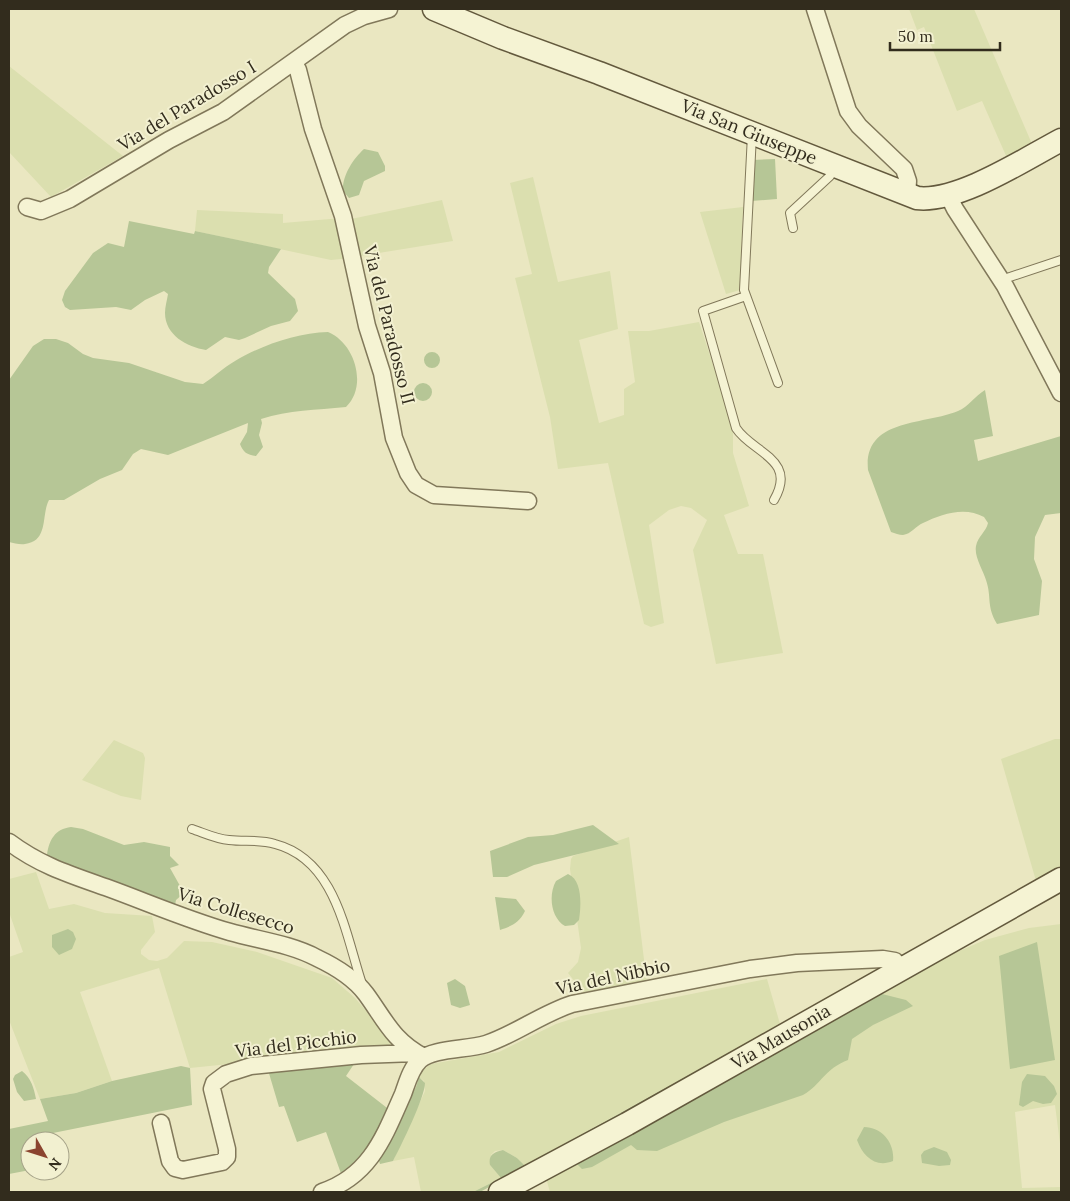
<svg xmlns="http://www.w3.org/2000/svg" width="1070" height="1201" font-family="Lora,serif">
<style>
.farmland{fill:#dbdfaf}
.green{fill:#b6c696}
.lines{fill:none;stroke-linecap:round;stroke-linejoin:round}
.service-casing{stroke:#81785a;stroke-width:10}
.minor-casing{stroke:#81785a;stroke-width:19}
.secondary-casing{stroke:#63593d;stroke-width:25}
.service{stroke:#f5f3d3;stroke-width:8}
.minor{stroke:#f5f3d3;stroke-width:16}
.secondary{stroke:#f5f3d3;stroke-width:22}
.labels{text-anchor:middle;stroke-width:4;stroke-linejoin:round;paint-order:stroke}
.street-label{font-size:18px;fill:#322c1d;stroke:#f2f0d0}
</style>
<rect width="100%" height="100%" fill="#eae7c1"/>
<!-- farmland -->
<path class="farmland" d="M 909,9 L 974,9 L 1032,144 L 1007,158 L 982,101 L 957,111 L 924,27 L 917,30 Z
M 9,66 L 123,156 L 51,197 L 9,152 Z
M 533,177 L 558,282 L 610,271 L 618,329 L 579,340 L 599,423 L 624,415 L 624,389 L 635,382 L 628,331 L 649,331 L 699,322 L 733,425 L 733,453 L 749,506 L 724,515 L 738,554 L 763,554 L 783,653 L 716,664 L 693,550 L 707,520 L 691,508 L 681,506 L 669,510 L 649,525 L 664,623 L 651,627 L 644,624 L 608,463 L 558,469 L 550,417 L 515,278 L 532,274 L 510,183 Z
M 442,200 L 453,241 L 354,257 L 351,219 Z
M 743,207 L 740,290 L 726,294 L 700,212 Z
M 197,210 L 283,214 L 283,223 L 342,218 L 351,258 L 331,260 L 195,231 Z
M 1055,739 L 1061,739 L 1061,868 L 1036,881 L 1001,759 Z
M 114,740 L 143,753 L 145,758 L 141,800 L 121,796 L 82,780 Z
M 629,837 L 647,984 L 583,992 L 568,973 L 578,962 L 581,948 L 570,869 L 571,859 L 573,856 Z
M 36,872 L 49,909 L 74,904 L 105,913 L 152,916 L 155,932 L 141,950 L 141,954 L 149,960 L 157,961 L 167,958 L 184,941 L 212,942 L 257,952 L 332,978 L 355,998 L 397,1047 L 190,1068 L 159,968 L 80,992 L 112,1081 L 76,1093 L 40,1099 L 9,1020 L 9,957 L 23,952 L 9,912 L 9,879 Z
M 1061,924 L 1061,1151 L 1055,1105 L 1015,1112 L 1022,1188 L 1061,1187 L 1061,1192 L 550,1192 L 546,1178 L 936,961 L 985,940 L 1029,928 Z
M 767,979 L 780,1024 L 524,1166 L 517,1158 L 503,1150 L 495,1151 L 491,1155 L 490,1165 L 501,1178 L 473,1192 L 421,1192 L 414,1157 L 393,1161 L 425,1091 L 424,1081 L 419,1077 L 422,1071 L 431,1064 L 499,1052 L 556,1024 L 581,1016 Z"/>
<!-- green -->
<path class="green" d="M 364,149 L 378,152 L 385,166 L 385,171 L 364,181 L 359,195 L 349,198 L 343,191 C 342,176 353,159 364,149 Z
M 775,159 L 777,199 L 751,201 L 752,160 Z
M 129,221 L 194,234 L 195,231 L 281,249 L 269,267 L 268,273 L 295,299 L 298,311 L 290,321 L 271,326 L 245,338 L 239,340 L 225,337 L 206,350 C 187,347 165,335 165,313 C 165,307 167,300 168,294 L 164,291 L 145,300 L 131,310 L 116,307 L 70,310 L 65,307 L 62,300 L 65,291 L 93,253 L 108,243 L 124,247 Z
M 328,332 C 355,343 368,386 346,407 C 316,410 289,410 261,419 L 262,423 L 259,435 L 263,447 L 256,456 C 247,455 243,452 240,444 L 247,432 L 248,423 L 168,455 L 141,449 L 133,454 L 122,470 L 100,479 L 64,500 L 49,500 C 41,515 49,541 25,544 C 20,545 14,543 9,542 L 9,380 L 33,346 L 44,339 L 56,339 L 68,343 L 83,354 L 93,358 L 129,363 L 185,382 L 203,384 C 214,377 223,368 235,361 C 262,345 297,333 328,332 Z
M424 360a8 8 0 1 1 16 0a8 8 0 1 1-16 0Z
M414 392a9 9 0 1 1 18 0a9 9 0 1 1-18 0Z
M 985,390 L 993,436 L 974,440 L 978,461 L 1061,436 L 1061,513 L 1045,515 L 1035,537 L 1034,559 L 1042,581 L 1039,615 L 997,624 C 986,605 992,598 986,580 C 983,570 974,557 976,546 C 978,536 986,532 988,523 L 984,517 C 965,506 941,514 923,523 C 916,526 911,534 903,535 C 899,535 895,533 891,532 L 868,470 C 863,418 925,425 958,411 C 968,407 975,396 985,390 Z
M 593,825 L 619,844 L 534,865 L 507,877 L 493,877 L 490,851 L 528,837 L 553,835 Z
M 71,827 L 83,829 L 124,845 L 144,842 L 170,847 L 170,856 L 179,865 L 170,868 L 184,893 L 176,900 L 175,905 L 86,873 L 47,855 C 49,840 55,829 71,827 Z
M 568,874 C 583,880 581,907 579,920 L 574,925 L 565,926 C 551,918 548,895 556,881 Z
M 495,897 L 516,899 L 525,911 C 519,923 512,926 500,930 Z
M 68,929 L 73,932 L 76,939 L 72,949 L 59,955 L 52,947 L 52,935 Z
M 1037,942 L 1055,1060 L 1010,1069 L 999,956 Z
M 455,979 L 465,986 L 470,1005 L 460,1008 L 451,1005 L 447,983 Z
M 878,993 L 906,1000 L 913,1006 L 873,1025 L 852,1039 L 848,1060 C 824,1069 822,1084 803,1095 L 724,1122 L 657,1151 L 637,1150 L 631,1145 L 592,1167 L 582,1169 L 575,1162 Z
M 780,1024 L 781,1029 L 480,1192 L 473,1192 L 501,1178 L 490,1165 C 488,1155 494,1152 503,1150 L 517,1158 L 525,1166 Z
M 356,1061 L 346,1076 L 391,1111 L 376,1142 L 343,1179 L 326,1132 L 297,1142 L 284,1106 L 279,1107 L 268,1070 Z
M 181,1066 L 190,1068 L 192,1105 L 53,1133 L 55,1141 L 30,1141 L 30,1170 L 9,1174 L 9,1129 L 48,1121 L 40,1099 L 76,1093 L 112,1081 Z
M 22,1071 C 31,1078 34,1088 36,1099 L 24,1101 L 17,1092 L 13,1079 L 15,1075 Z
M 1027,1074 L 1045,1076 L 1054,1086 L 1057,1094 L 1051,1103 L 1043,1104 L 1033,1101 L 1023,1107 L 1019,1105 L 1022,1082 Z
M 419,1077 L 425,1083 C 425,1097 401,1146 393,1161 L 380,1164 L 378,1158 L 416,1087 Z
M 864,1127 C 882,1127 895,1143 893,1161 C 876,1168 863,1157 857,1140 Z
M 934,1147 L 947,1152 L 951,1160 L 950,1165 L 939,1166 L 922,1163 L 921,1155 L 924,1151 Z"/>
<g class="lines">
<defs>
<path id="service" d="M 752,135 L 744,290 L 778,383
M 793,228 L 790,213 L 830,176 L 833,168
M 1001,280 L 1061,260
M 746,296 L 703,311 L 736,428 C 752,453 798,459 774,500
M 192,829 C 204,833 216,839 229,840 C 244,842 259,839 275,844 C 336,860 345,933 362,984"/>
<path id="minor" d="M 815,9 L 848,111 L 859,126 L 904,169 L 908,181 L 907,195
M 294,63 L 298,70 L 313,129 L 343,216 L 367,326 L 382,373 L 394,438 L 408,473 L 416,485 L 434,495 L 528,501
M 948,195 L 955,209 L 1005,286 L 1061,393
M 27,207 L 41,211 L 70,199 L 169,140 L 223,112 L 345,25 L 364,16 L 389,9
M 9,842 C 41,866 71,875 108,888 C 149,903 188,920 230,932 C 258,940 291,944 317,958 C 334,966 354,978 366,994 C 385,1020 393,1041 424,1057
M 161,1123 L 170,1161 L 175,1168 L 183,1170 L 222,1162 L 227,1157 L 227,1149 L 212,1089 L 214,1083 L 226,1074 L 251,1066 L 361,1055 L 415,1053
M 322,1192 C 370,1176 384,1137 403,1094 C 407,1083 411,1068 420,1060 C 433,1048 467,1050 486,1044 C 516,1034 541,1014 572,1004 L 750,969 L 797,963 L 883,959 L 895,961 L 901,969"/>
<path id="secondary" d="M 434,9 L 503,38 L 599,73 L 917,198 C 958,203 1025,159 1061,140
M 500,1192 L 627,1124 L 1061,879"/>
</defs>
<!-- service casing -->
<use href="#service" class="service-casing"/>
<!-- minor casing -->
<use href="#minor" class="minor-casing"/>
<!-- secondary casing -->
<use href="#secondary" class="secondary-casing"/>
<!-- service -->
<use href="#service" class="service"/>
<!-- minor -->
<use href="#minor" class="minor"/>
<!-- secondary -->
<use href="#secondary" class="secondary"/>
</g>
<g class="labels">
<!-- street labels -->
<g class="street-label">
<text transform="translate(187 106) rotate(-31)" y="6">Via del Paradosso I</text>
<text transform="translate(749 132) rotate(22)" y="6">Via San Giuseppe</text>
<text transform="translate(389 325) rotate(76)" y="6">Via del Paradosso II</text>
<text transform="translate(236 911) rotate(17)" y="6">Via Collesecco</text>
<text transform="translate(613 977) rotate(-12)" y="6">Via del Nibbio</text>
<text transform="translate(781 1037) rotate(-30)" y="6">Via Mausonia</text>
<text transform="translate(296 1044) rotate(-7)" y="6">Via del Picchio</text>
</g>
</g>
<!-- border -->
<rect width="1070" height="1201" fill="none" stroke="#322c1d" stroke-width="20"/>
<!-- north arrow -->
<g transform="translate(45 1156) rotate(129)"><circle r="24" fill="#f2f0d0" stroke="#a5a288"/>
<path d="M0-4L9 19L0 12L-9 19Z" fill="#8b442f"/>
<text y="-8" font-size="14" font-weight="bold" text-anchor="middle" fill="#322c1d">N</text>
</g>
<!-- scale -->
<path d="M890 42v8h110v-8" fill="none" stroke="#322c1d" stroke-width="2.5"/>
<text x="898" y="42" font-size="15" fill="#322c1d" stroke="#f2f0d0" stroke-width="4" paint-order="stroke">50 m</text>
</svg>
